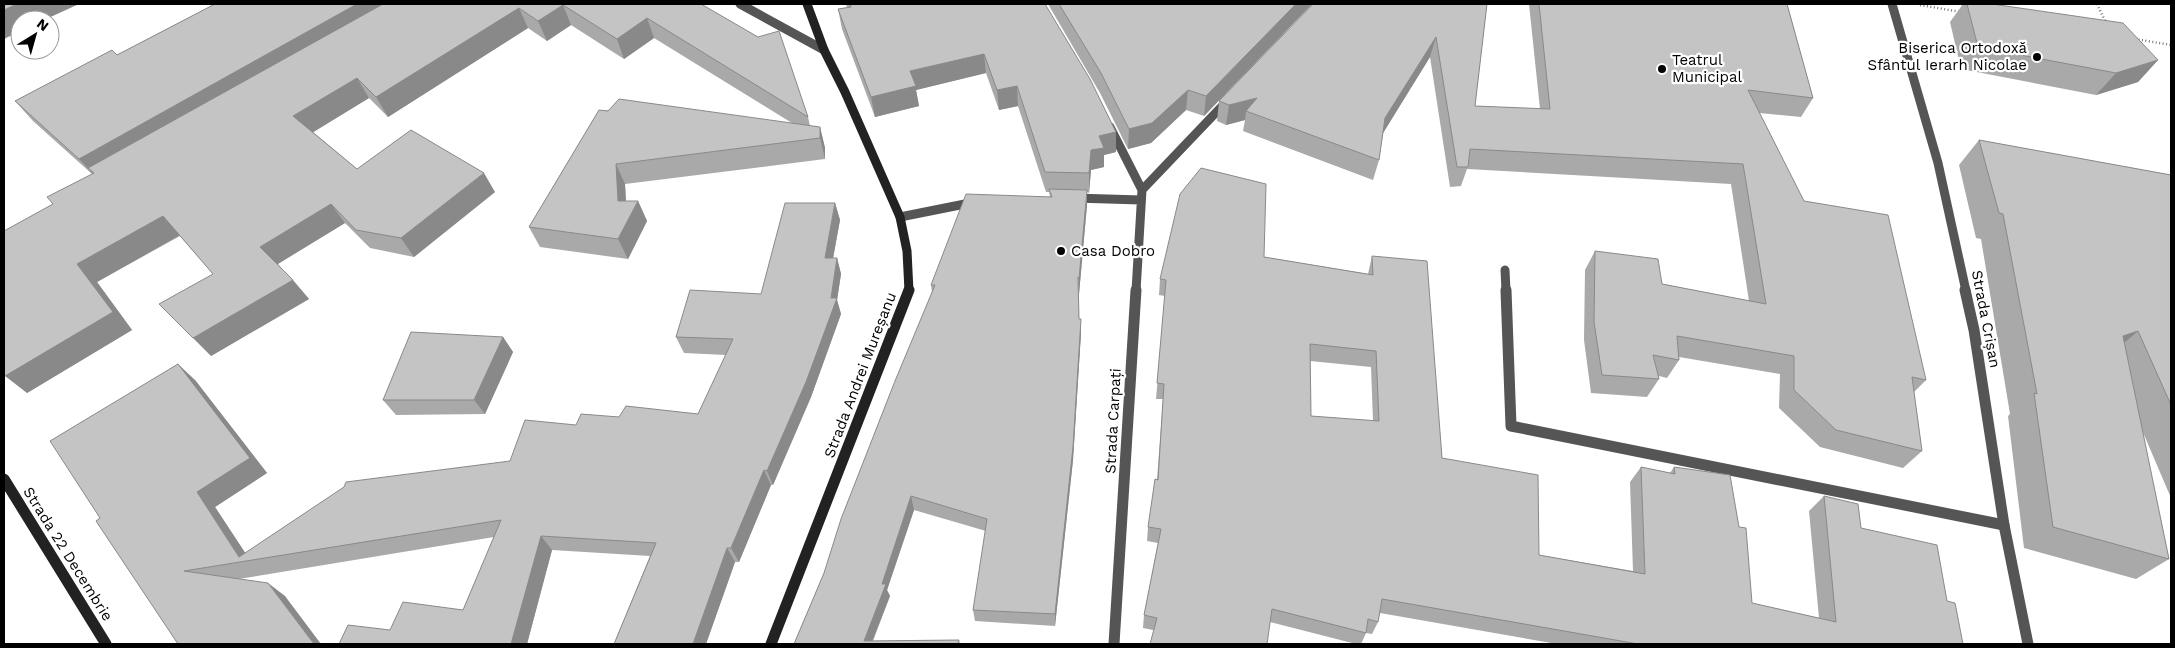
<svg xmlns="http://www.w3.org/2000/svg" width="2175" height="648" font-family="'Work Sans',sans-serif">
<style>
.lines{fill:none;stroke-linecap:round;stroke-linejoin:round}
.path{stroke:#777;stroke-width:2.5;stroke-dasharray:1 2.5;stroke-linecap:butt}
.lane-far1{stroke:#555;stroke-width:9}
.lane{stroke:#555;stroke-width:11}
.street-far1{stroke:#555;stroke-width:9}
.street{stroke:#555;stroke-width:11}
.secondary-far1{stroke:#222;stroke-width:9}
.secondary{stroke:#222;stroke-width:11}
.wall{fill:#a9a9a9;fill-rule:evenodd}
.shaded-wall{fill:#898989}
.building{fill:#c4c4c4;stroke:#898989;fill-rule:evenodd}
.poi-dot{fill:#000;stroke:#fff;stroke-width:2}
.labels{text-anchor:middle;stroke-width:4.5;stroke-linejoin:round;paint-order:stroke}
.poi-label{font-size:15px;fill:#000;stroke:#fff;text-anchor:start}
.street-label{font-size:15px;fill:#000;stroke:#fff}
</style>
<rect width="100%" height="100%" fill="#fff"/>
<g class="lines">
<!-- path -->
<path class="path" d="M 2097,4 L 2106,23
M 1920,5 L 1961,12
M 2135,39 L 2171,45"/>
<!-- lane-far1 -->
<path class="lane-far1" d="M 1505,270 L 1506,291"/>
<!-- lane -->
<path class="lane" d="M 1506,290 L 1511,426 L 2004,525"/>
<!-- street-far1 -->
<path class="street-far1" d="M 740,4 L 824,50
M 1892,4 L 1938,163 L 1966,291
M 1110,127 L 1142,190
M 1074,198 L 1141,200
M 900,217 L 975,202
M 1136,291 L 1142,190 L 1226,102"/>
<!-- street -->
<path class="street" d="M 1965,290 L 1974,330 L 2004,525 L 2028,644
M 1114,644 L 1136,290"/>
<!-- secondary-far1 -->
<path class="secondary-far1" d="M 807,4 L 824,50 L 845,92 L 900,217 L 907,251 L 909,291"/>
<!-- secondary -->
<path class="secondary" d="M 4,479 L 106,644
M 771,644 L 909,290"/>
</g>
<!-- wall -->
<path class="wall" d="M 215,4 L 701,4 L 808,117 L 810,126 L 820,127 L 825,148 L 825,159 L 625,184 L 626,201 L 638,201 L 647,221 L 628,259 L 540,247 L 529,227 L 599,110 L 792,123 L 654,38 L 624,59 L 571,25 L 547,41 L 528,28 L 388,117 L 369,98 L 313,132 L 357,169 L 495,192 L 414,257 L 370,248 L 345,223 L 278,264 L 309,299 L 211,356 L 213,274 L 180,236 L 97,282 L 132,330 L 27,393 L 53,204 L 92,174 L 33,121 L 15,101 L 117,55 Z
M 846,4 L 1045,4 L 1116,152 L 1104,155 L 1104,167 L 1091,170 L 1089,193 L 1087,192 L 1087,205 L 1079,294 L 1078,292 L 1079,319 L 1081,333 L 1073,460 L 1055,626 L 975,621 L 973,610 L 986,531 L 914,510 L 887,590 L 890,596 L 873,641 L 959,640 L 960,644 L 794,644 L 824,573 L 932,292 L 931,285 L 1050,196 L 1049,192 L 1046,192 L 1018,106 L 999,110 L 986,73 L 916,90 L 919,106 L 875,117 L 842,29 L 838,9 L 847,8 Z
M 1048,4 L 1312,4 L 1204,116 L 1186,110 L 1151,143 L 1128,149 L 1100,93 Z
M 1487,4 L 1475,106 L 1540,109 L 1529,4 L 1787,4 L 1813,98 L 1801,117 L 1759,113 L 1804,201 L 1926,380 L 1914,392 L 1922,451 L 1903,468 L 1820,447 L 1779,408 L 1780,374 L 1679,357 L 1679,360 L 1667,378 L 1659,376 L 1659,379 L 1647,397 L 1591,393 L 1584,340 L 1585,270 L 1595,251 L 1662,284 L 1749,301 L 1731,184 L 1467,169 L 1461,186 L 1450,187 L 1430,57 L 1383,133 L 1379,160 L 1373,180 L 1243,131 L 1245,120 L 1226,125 L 1217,121 L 1219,101 Z
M 1963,4 L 1992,4 L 2158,60 L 2138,82 L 2096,95 L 1961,69 L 1950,22 Z
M 1979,140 L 2171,175 L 2171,498 L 2142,430 L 2169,559 L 2136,579 L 2024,548 L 2008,416 L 2010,414 L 1981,239 L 1976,238 L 1959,165 Z
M 835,203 L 840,220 L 833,258 L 837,258 L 841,274 L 837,300 L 841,314 L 811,397 L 773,485 L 771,485 L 739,562 L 735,562 L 706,644 L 614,644 L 650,556 L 552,550 L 527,644 L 339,644 L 463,610 L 494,537 L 239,579 L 285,596 L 178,644 L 100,518 L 195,380 L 267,473 L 215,507 L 245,553 L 510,461 L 576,425 L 619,417 L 698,414 L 726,355 L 684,353 L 676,337 L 761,294 Z
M 1372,256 L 1442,458 L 1539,555 L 1633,571 L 1630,482 L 1641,467 L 1670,473 L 1674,467 L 1752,603 L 1819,618 L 1809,511 L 1824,496 L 1947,601 L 1963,644 L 1557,644 L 1380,613 L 1378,622 L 1372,634 L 1366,633 L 1361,644 L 1356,644 L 1270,622 L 1153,630 L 1143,628 L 1144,615 L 1158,543 L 1147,541 L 1148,527 L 1157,480 L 1163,399 L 1156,399 L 1165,296 L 1159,295 L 1160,279 L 1264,257 L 1368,274 ZM 1310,361 L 1371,367 L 1373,421 L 1311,416 Z
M 503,337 L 513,352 L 485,414 L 396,415 L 383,400 Z"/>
<!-- shaded-wall -->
<path class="shaded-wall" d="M 17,4 L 79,4 L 44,20 L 20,20 L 20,31 L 4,39 L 4,10 Z
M 357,4 L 404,4 L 88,168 L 98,178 L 97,178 L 79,159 Z
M 1296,4 L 1312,4 L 1204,116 L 1206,96 Z
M 563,5 L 571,25 L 547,41 L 538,21 Z
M 519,8 L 528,28 L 388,117 L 376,97 Z
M 647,18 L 654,38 L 624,59 L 617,39 Z
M 1436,37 L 1430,57 L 1380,138 L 1385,118 Z
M 984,54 L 986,73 L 916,90 L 919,106 L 875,117 L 871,97 L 910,71 Z
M 2158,60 L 2138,82 L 2096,95 L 2116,73 Z
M 357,78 L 369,98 L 307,136 L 293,116 Z
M 1017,86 L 1018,106 L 999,110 L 997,90 Z
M 1188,90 L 1186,110 L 1151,143 L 1128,149 L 1129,129 Z
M 1257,98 L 1246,111 L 1245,120 L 1226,125 L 1229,105 Z
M 820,127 L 825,148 L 825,159 L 820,138 Z
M 1116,132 L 1116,152 L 1104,155 L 1104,167 L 1091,170 L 1089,193 L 1089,173 L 1091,150 L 1099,136 Z
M 616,164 L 625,184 L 627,222 L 618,201 Z
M 484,173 L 495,192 L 414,257 L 401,238 Z
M 1087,190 L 1087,205 L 1079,294 L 1079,279 Z
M 638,201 L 647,221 L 628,259 L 618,239 Z
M 835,203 L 840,220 L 830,275 L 825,258 Z
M 331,204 L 345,223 L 276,265 L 260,247 Z
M 163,216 L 180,235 L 97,282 L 132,330 L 27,393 L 5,376 L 77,264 Z
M 837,258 L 841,274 L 837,300 L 841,314 L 811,397 L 773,485 L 767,471 L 831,298 Z
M 293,280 L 309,299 L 211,356 L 193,338 Z
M 1081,319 L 1081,333 L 1073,460 L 1055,626 L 1055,614 Z
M 2138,331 L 2110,355 L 2123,336 Z
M 503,337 L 513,352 L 485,414 L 474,400 Z
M 178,364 L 195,380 L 267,473 L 215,507 L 250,560 L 239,557 L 197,492 Z
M 764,470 L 771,485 L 739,562 L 731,548 Z
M 911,496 L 914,510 L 887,590 L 890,596 L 871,644 L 864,641 L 882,584 Z
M 541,536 L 552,550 L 527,644 L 511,644 Z
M 727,548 L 735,562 L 706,644 L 693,644 Z
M 268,583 L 285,596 L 321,644 L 314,644 Z"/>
<!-- building -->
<path class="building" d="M 4,4 L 17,4 L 4,10 Z
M 215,4 L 357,4 L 79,159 L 15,101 L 112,50 L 117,55 Z
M 383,4 L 701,4 L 758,37 L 779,31 L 808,117 L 647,18 L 617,39 L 563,5 L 538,21 L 519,8 L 376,97 L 357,78 L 293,116 L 357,169 L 411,130 L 484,173 L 401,238 L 356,230 L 331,204 L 260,247 L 293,280 L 193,338 L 159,304 L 213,274 L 163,216 L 77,264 L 113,312 L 5,376 L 4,374 L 4,231 L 53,204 L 47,197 L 94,173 L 88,168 Z
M 850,4 L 1045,4 L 1090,79 L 1116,132 L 1099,136 L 1104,148 L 1091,150 L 1089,173 L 1045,172 L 1017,86 L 997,90 L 984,54 L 910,71 L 916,86 L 871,97 L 838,9 L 851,7 Z
M 1059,4 L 1296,4 L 1206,96 L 1188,90 L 1152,123 L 1129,129 L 1101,73 Z
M 1313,4 L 1487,4 L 1475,106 L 1550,109 L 1539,4 L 1787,4 L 1813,98 L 1748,90 L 1804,201 L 1888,215 L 1926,380 L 1912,377 L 1922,451 L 1836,430 L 1794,390 L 1794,356 L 1677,336 L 1679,360 L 1653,355 L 1659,379 L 1602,375 L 1594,322 L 1595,251 L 1658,259 L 1662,284 L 1766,304 L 1743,164 L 1470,149 L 1468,167 L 1457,167 L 1436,37 L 1385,118 L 1379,160 L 1246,111 L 1257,98 L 1229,105 L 1219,101 Z
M 1967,4 L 1992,4 L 2123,23 L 2158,60 L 2116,73 L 1978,47 Z
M 619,99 L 820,127 L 820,138 L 616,164 L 618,201 L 638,201 L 618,239 L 529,227 L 599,110 L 608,111 Z
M 1979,140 L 2171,175 L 2171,405 L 2138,331 L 2123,336 L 2169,559 L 2053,527 L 2034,393 L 2037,394 L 2003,214 L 1999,213 Z
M 1201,168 L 1266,184 L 1264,257 L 1373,275 L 1372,256 L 1427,261 L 1442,458 L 1538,475 L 1539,555 L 1645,574 L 1641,467 L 1675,474 L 1674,467 L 1730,475 L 1739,527 L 1746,528 L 1752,603 L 1836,622 L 1824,496 L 1858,504 L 1861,528 L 1937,545 L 1947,601 L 1955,603 L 1963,644 L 1638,644 L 1382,599 L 1378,622 L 1368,619 L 1366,633 L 1272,609 L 1267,644 L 1150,644 L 1157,618 L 1144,615 L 1161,529 L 1148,527 L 1155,479 L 1158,480 L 1164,384 L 1157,383 L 1166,280 L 1160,279 L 1180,194 ZM 1310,344 L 1376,351 L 1379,421 L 1311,416 Z
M 1049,189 L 1087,190 L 1079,279 L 1078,277 L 1079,319 L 1081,319 L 1073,447 L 1055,614 L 973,610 L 987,519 L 911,496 L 882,584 L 886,584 L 864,641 L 959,640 L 958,644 L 794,644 L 824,573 L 841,519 L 895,381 L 935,285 L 931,285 L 966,194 L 1052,197 Z
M 785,203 L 835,203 L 825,258 L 837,258 L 831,298 L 837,298 L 806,382 L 767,471 L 764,470 L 731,548 L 727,548 L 693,644 L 614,644 L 656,543 L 541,536 L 511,644 L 339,644 L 348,625 L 390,630 L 403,602 L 463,610 L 501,520 L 184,571 L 268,583 L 314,644 L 178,644 L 96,521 L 100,518 L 50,441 L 178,364 L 250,458 L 197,492 L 239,557 L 344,487 L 346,482 L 510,461 L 525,420 L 576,425 L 581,414 L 619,417 L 626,406 L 698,414 L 733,339 L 676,337 L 690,290 L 761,294 Z
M 411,332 L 503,337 L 474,400 L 383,400 Z"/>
<!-- markers -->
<g class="poi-dot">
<circle cx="2037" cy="57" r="5"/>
<circle cx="1662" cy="69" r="5"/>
<circle cx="1061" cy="251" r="5"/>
</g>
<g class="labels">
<!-- poi labels -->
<g class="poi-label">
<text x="2027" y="53" text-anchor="end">Biserica Ortodoxă<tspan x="2027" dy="17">Sfântul Ierarh Nicolae</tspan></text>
<text x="1672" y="65">Teatrul<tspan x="1672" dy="17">Municipal</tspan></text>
<text x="1071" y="256">Casa Dobro</text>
</g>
<!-- street labels -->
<g class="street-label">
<text transform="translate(1986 319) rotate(79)" y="5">Strada Crișan</text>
<text transform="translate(860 375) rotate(-69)" y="5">Strada Andrei Mureșanu</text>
<text transform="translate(1113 421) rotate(-87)" y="5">Strada Carpați</text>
<text transform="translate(68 554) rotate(58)" y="5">Strada 22 Decembrie</text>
</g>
</g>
<!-- border -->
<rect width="2175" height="648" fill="none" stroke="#000000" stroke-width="10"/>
<!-- north arrow -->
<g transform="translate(35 35) rotate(37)"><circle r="24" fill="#ffffff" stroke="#999999"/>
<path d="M0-4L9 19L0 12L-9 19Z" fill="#000000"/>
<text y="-8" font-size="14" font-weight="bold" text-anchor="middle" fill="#000000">N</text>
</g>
</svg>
